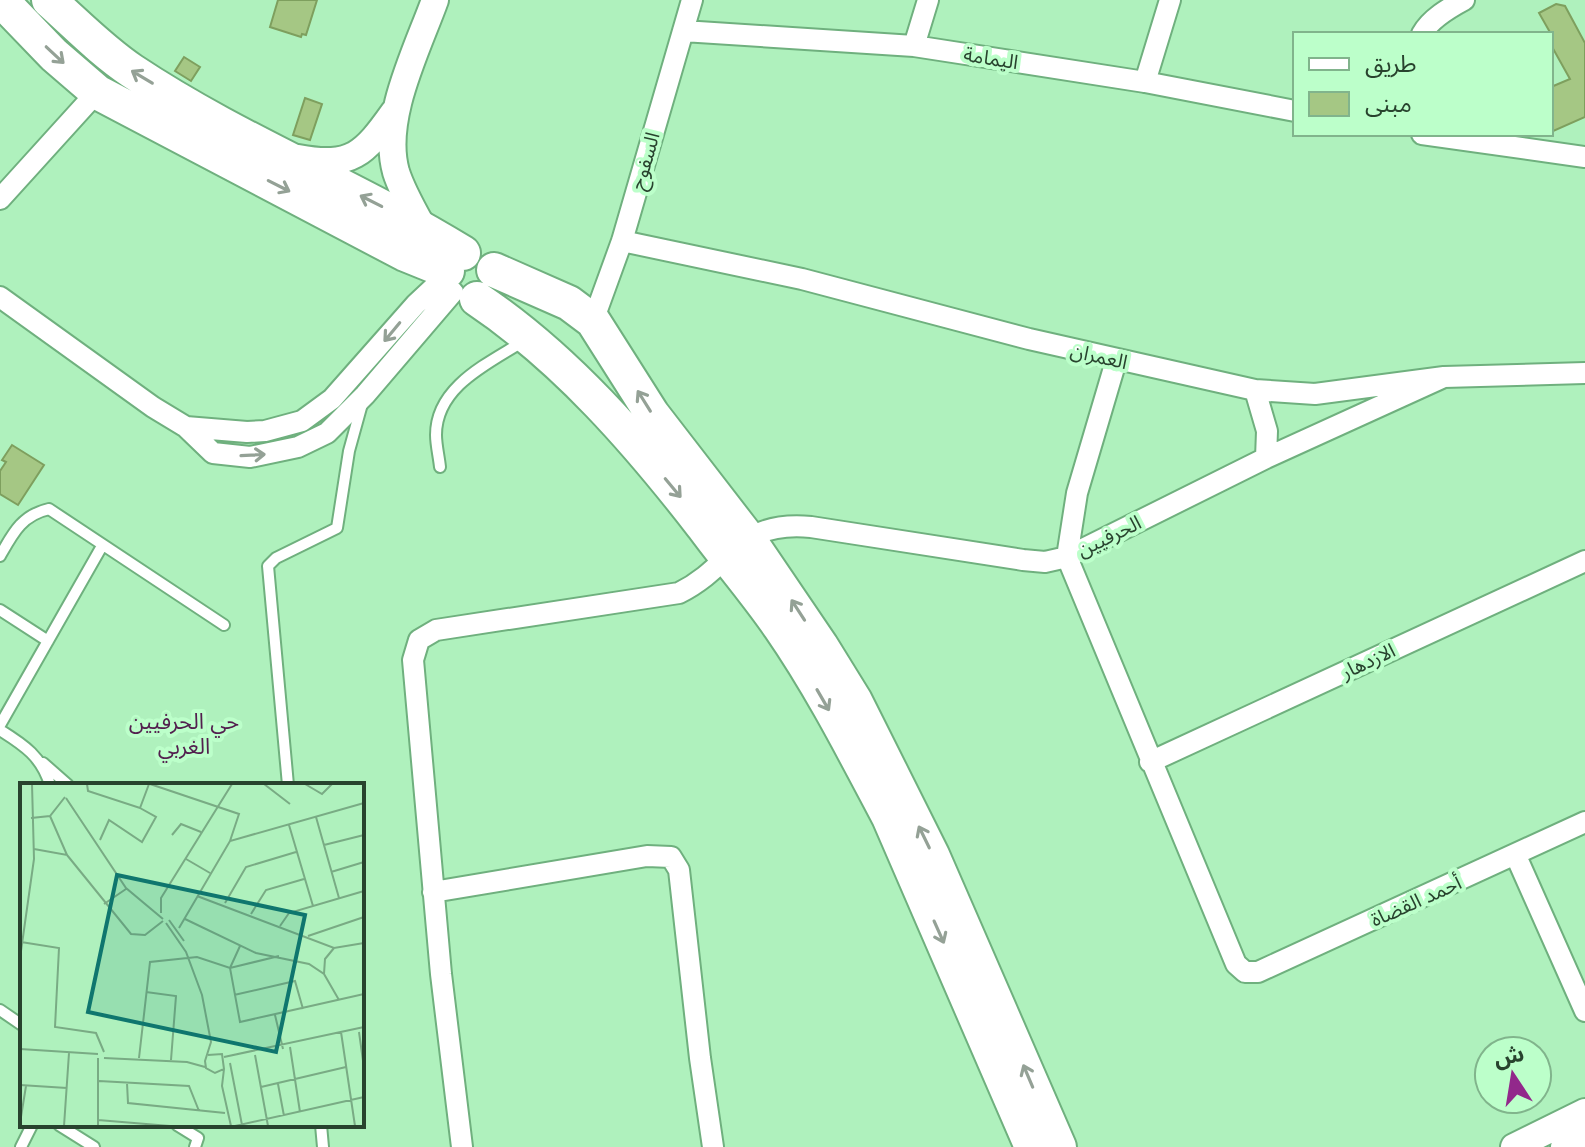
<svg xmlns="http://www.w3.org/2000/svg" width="1585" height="1147" font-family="Helvetica,'Noto Sans Arabic',sans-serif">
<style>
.building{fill:#a5c784;stroke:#7e9f5e;stroke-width:2}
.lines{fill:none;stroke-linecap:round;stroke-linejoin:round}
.service-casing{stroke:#6fb07e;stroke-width:14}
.minor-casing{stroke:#6fb07e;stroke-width:24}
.tertiary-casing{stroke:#6fb07e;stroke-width:30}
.primary-casing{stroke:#6fb07e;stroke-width:38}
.service{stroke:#fff;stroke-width:10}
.minor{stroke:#fff;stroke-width:20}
.tertiary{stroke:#fff;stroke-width:26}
.primary{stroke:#fff;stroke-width:34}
.oneway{stroke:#94a196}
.labels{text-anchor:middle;stroke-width:8;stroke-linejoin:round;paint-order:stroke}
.street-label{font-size:20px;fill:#28432e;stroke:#bcffca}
.neighbourhood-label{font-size:22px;fill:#521f4e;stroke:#bcffca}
.inset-road{fill:none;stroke:#79ab84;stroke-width:2}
.view{fill:#0f766e;fill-opacity:0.15;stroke:#0f766e;stroke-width:4}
.inset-edge{fill:none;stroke:#28432e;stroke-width:4}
</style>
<rect width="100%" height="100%" fill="#aff1bd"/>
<!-- building -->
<path class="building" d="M 278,0 L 317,0 L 306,35 L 302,34 L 301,37 L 270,27 Z
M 1556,4 L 1565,6 L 1585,43 L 1585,117 L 1551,132 L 1551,87 L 1570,79 L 1551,45 L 1551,34 L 1539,13 Z
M 184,57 L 200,67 L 191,81 L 175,71 Z
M 305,98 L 322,104 L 310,140 L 293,135 Z
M 12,445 L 44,465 L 18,505 L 0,494 L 0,471 L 6,462 L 2,460 Z"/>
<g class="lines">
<defs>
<path id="service" d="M 440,467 C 439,457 436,445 436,435 C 436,387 487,364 522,342
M 0,556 C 13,533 22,515 49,509 L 224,625
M 0,610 L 48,641
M 0,725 L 102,546
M 0,730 C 24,745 42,757 50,785
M 43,763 L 68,785
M 288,785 L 268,566 L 276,558 L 337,528 L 349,451 L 362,404
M 0,1010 L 22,1025
M 59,1125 L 94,1147
M 177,1125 L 198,1138 L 195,1147
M 321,1125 L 323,1147
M 21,1147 L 32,1125"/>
<path id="minor" d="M 683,31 L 914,46 L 1145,82 L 1295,111
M 1422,34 C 1430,19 1449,8 1464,0
M 914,46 L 928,0
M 1145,82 L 1170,0
M 1422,134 L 1585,157
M 0,199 L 97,92
M 622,241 L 802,279 L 1029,339 L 1255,390 L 1315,394 L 1444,377 L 1585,373
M 0,297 L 153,407 L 186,427 L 213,453 L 250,457 L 298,447 L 327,433 L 365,395 L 453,292
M 593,321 L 622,241 L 692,0
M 1116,361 L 1077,493 L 1067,557 L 1236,964 L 1245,972 L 1258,972 L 1585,822
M 1255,390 L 1267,431 L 1266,458
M 186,427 L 247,432 L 265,431 L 302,421 L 332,399 L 416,304 L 446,276
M 1150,762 L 1585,561
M 1516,856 L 1585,1011
M 433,892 L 647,856 L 671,857 L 679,870 L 700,1058 L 713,1147
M 462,1147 L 441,974 L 413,660 L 419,640 L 436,630 L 679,593 C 735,565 736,520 811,527 L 1023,560 L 1045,562 L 1067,557 L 1266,458 L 1444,377"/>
<path id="tertiary" d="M 298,158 C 352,168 364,154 394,112
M 423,228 C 413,210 402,191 396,172 C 381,119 417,50 435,0
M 1514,1147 L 1585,1112
M 1564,1147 L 1585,1137"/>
<path id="primary" d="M 1,0 L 54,55 L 97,92 L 405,254 L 447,271
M 49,0 C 76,24 102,51 132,71 C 237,141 356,187 463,253
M 494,270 L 569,303 L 593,321 L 652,414 L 747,537 L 821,646 L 855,701 L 932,855 L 1059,1147
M 477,299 C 565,358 638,442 703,526 C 728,560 756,592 780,627 C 821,686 855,753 889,817 L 1032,1147"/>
</defs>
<!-- service casing -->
<use href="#service" class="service-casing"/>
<!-- minor casing -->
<use href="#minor" class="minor-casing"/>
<!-- tertiary casing -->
<use href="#tertiary" class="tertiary-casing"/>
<!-- primary casing -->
<use href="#primary" class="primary-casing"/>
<!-- service -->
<use href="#service" class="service"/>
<!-- minor -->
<use href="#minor" class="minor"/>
<!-- tertiary -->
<use href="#tertiary" class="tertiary"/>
<!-- primary -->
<use href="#primary" class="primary"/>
</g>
<!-- one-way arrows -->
<defs><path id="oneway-shaft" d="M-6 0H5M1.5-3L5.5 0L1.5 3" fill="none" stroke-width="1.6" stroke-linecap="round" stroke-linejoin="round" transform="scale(2)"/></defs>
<g class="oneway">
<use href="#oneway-shaft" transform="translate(55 55) rotate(43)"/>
<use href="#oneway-shaft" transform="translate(142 77) rotate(-149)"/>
<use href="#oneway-shaft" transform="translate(279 186) rotate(27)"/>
<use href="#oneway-shaft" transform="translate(371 201) rotate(-153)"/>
<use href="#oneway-shaft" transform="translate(392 332) rotate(130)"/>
<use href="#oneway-shaft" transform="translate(644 401) rotate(-122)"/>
<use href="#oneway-shaft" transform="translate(253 455) rotate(-3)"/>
<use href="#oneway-shaft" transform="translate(673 488) rotate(50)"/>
<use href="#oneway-shaft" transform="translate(798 610) rotate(-123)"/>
<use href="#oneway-shaft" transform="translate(823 700) rotate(60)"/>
<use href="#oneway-shaft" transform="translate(924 837) rotate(-116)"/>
<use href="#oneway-shaft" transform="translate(939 932) rotate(66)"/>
<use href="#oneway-shaft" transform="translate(1028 1076) rotate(-113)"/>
</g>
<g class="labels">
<!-- street labels -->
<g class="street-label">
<text transform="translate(991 58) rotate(9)" y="7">اليمامة</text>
<text transform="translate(645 161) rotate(-74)" y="7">السفوح</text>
<text transform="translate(1099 356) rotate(13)" y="7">العمران</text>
<text transform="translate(1109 536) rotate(-26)" y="7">الحرفيين</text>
<text transform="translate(1368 661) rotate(-25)" y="7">الازدهار</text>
<text transform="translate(1416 901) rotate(-24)" y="7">أحمد القضاة</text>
</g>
<!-- neighbourhood labels -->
<g class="neighbourhood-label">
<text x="184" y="729">حي الحرفيين<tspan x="184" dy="25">الغربي</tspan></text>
</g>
</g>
<!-- overview -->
<g transform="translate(20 783)">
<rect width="344" height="344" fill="#aff1bd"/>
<path class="inset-road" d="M 67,1 L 68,8 L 120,25 L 129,1M 130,1 L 219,31 L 210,58M 244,1 L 270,21M 285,1 L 302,11 L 312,1M 46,15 L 106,105 L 143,136M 296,34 L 319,115M 11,35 L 30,33 L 45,14M 269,42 L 293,123M 152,52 L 161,41 L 181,49M 80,57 L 89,37 L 122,59 L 136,34 L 120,25M 304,62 L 344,52M 14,66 L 47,72 L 30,33M 47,72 L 111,151 L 125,152 L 143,138M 166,76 L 190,90M 311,89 L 344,79M 177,113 L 314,165 L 344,160M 205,120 L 226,84 L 276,69M 84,121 L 106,106M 141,130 L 141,115 L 212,1M 231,131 L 246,107 L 284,96M 165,136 L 236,170 L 289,181 L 304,191 L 319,217M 149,137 L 164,158M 146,140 L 166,169 L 182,212 L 191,259 L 185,278 L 186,285 L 195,290 L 204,286 L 202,271 L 188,272M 260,143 L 269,130 L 344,108M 159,145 L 210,58 L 344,20M 288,153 L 344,134M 1,159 L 39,165 L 35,244 L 76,250 L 84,269M 220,163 L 210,185 L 220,239 L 344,211M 0,175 L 14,76 L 12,1M 304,191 L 305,176 L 314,165M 126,209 L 156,213 L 151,277M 214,212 L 275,198 L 283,226M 255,232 L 263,266M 321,249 L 335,343M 339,249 L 344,285M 270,264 L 280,329M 0,266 L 78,271M 235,272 L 248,343M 204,274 L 344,244M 84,275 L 167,279 L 185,284M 119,275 L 130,179 L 177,174 L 210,185 L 259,173M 210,280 L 222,342M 204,286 L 202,303 L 211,343M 79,298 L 169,303 L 179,328M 107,300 L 108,320 L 205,330M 258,301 L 264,333M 0,302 L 47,305M 241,304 L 326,284M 78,337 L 150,343M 0,340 L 6,303M 44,343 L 49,270M 78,343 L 78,275M 215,343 L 344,314"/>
<path class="view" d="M 97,92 L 285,132 L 256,269 L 68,229 Z"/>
<rect width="344" height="344" class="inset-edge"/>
</g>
<!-- legend -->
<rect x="1293" y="32" width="260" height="104" fill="#bcffca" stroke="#81b48c" stroke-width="2"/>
<rect x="1309" y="58" width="40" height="12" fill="#ffffff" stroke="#81b48c" stroke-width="2"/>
<text x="1365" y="72" font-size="24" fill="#28432e">طريق</text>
<rect x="1309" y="92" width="40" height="24" fill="#a5c784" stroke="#81b48c" stroke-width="2"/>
<text x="1365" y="112" font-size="24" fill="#28432e">مبنى</text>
<!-- north arrow -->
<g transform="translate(1513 1075) rotate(348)"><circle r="38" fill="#bcffca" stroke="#81b48c" stroke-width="2"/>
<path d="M0-6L14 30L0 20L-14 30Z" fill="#92288b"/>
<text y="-12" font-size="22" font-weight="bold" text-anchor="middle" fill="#28432e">ش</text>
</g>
</svg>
